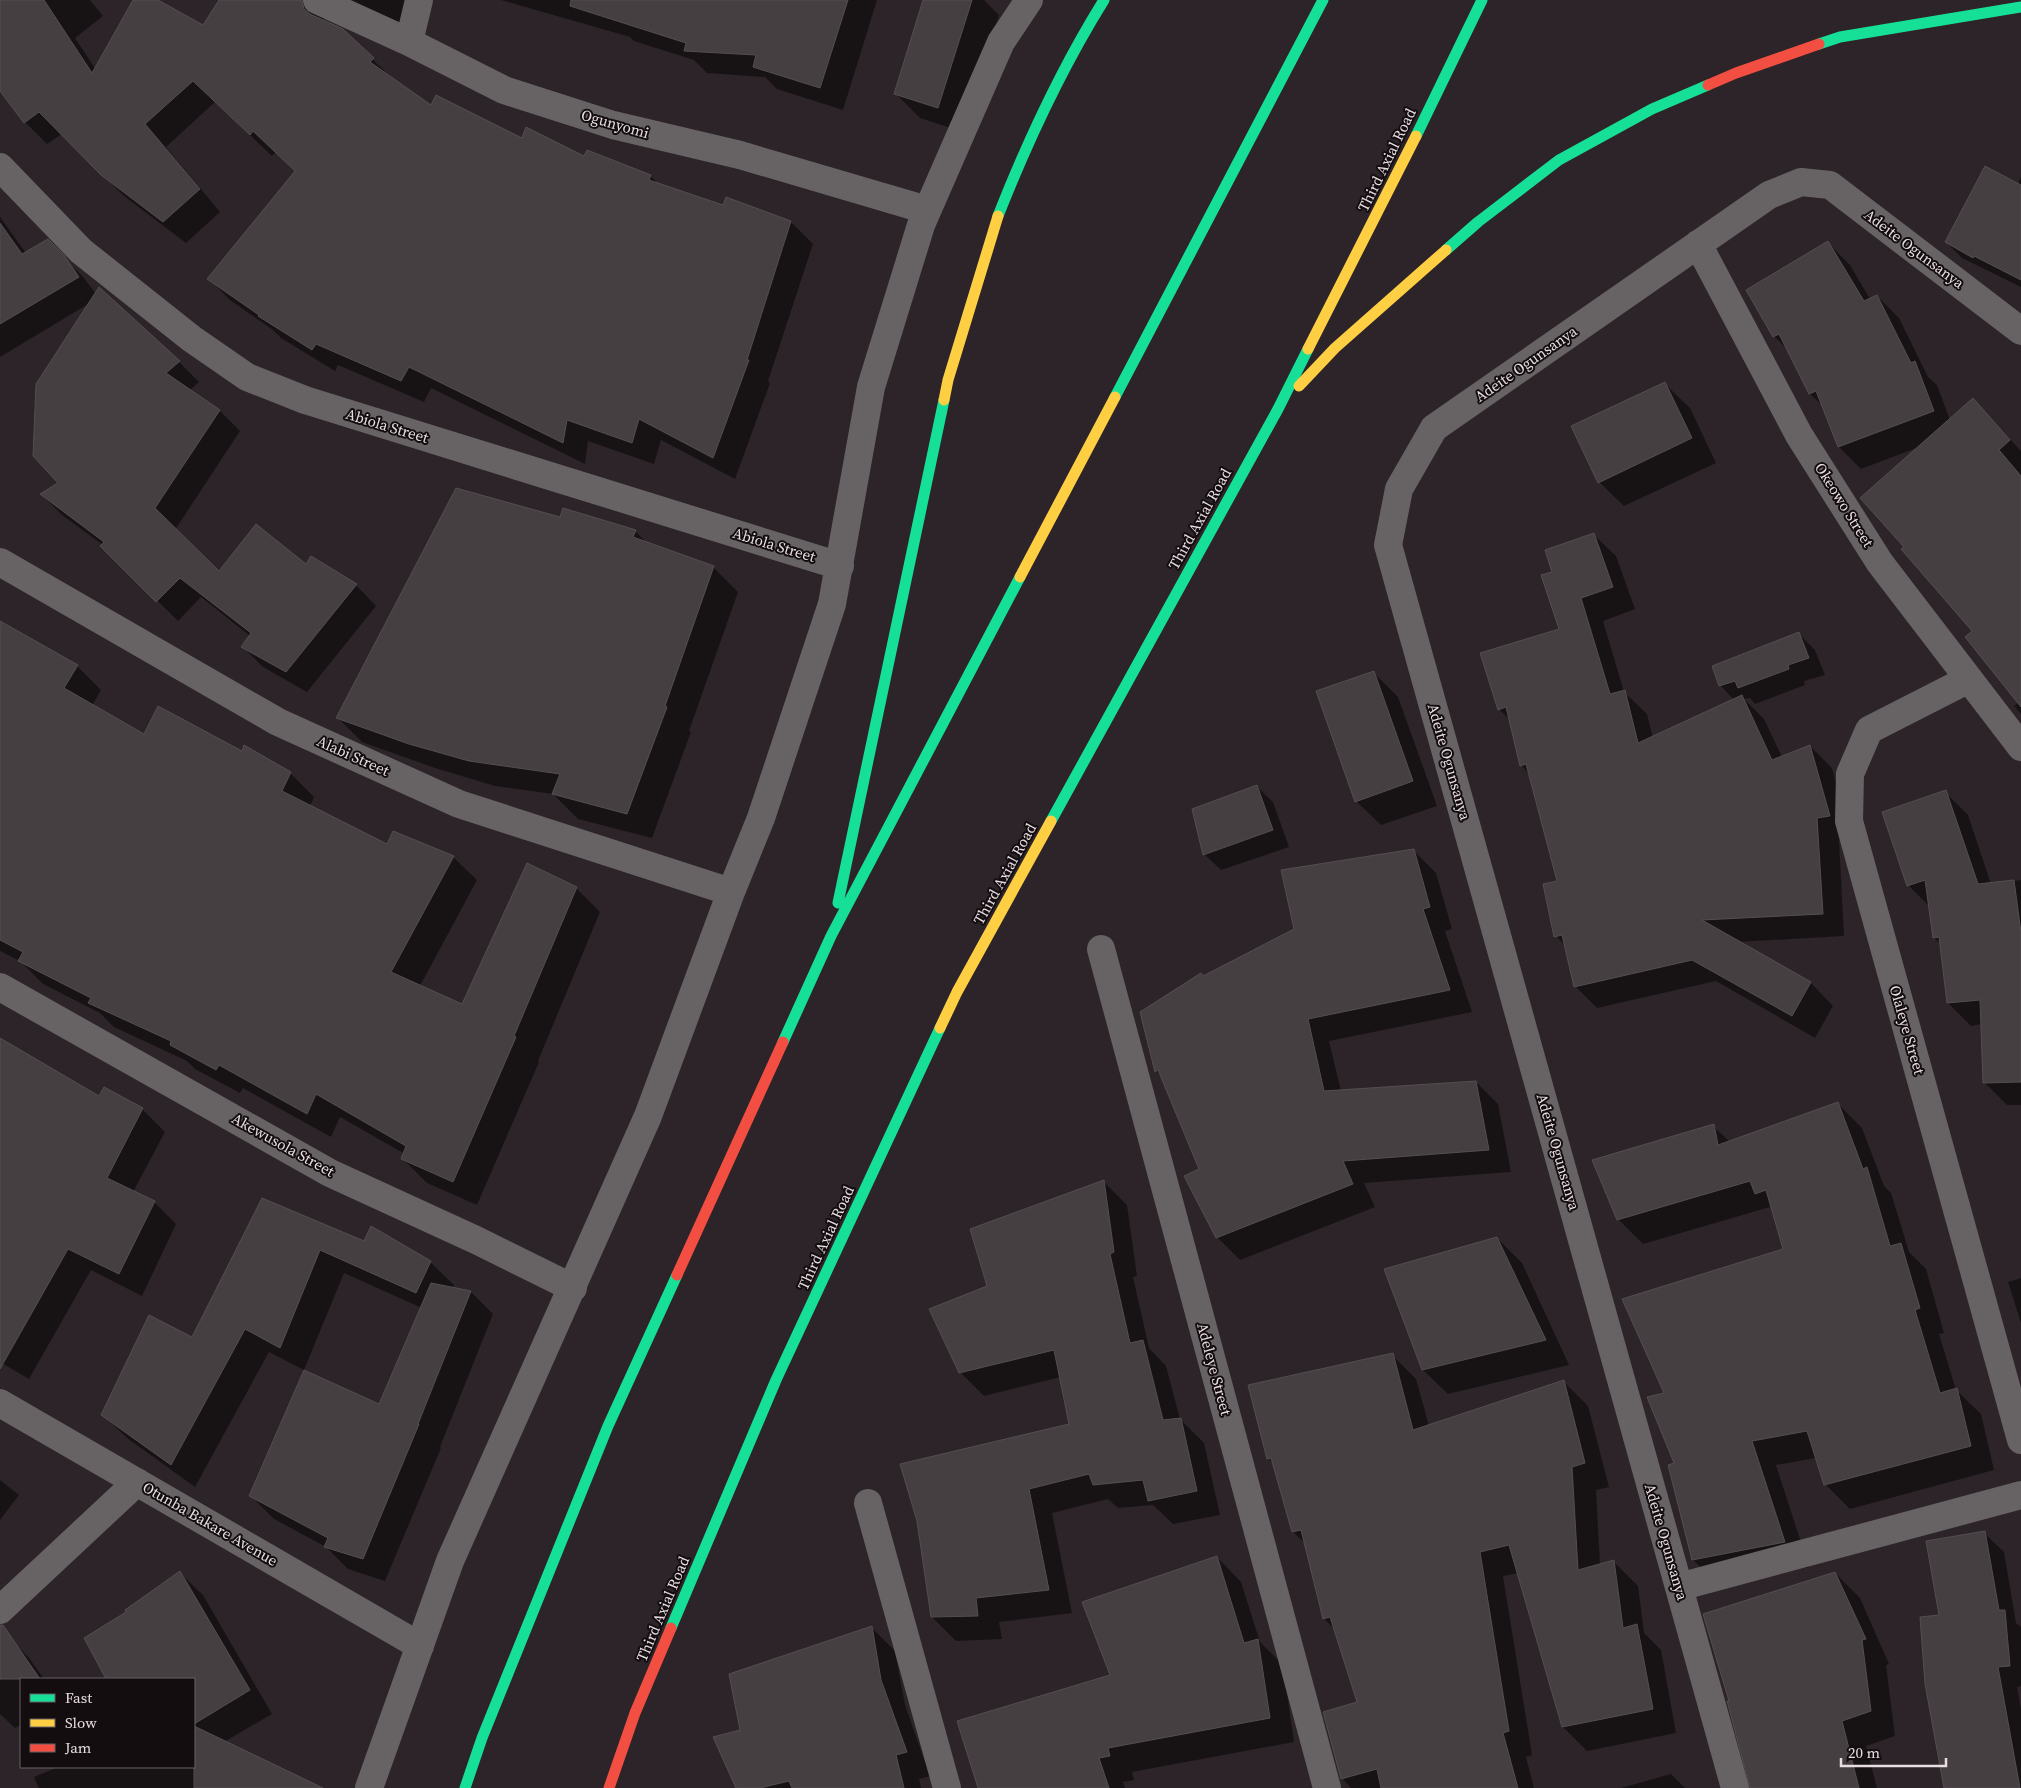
<svg xmlns="http://www.w3.org/2000/svg" width="2021" height="1788" font-family="'Source Serif 4',serif">
<style>
.shadow{fill:#0007}
.building{fill:#463f42;stroke:#544e51}
.lines{fill:none;stroke-linecap:round;stroke-linejoin:round}
.street{stroke:#676364;stroke-width:28}
.fast{stroke:#16e098;stroke-width:11}
.slow{stroke:#ffcf43;stroke-width:11}
.jam{stroke:#f24e42;stroke-width:11}
.labels{text-anchor:middle;stroke-width:4;stroke-linejoin:round;paint-order:stroke}
.street-label{font-size:15px;fill:#e7dde2;stroke:#130d10}
</style>
<rect width="100%" height="100%" fill="#2c2428"/>
<!-- shadow -->
<path class="shadow" d="M 0,0 L 90,0 L 103,16 L 75,38 L 96,70 L 135,0 L 156,0 L 204,26 L 220,0 L 310,0 L 325,15 L 323,21 L 342,30 L 395,81 L 431,107 L 523,140 L 650,176 L 660,185 L 724,207 L 791,222 L 813,244 L 768,381 L 770,383 L 735,479 L 661,440 L 654,464 L 588,441 L 585,464 L 431,388 L 424,402 L 338,365 L 335,371 L 281,338 L 273,330 L 230,300 L 209,279 L 296,171 L 276,152 L 272,156 L 215,102 L 166,147 L 220,212 L 186,243 L 124,196 L 62,134 L 47,144 L 25,122 L 0,89 Z
M 330,0 L 430,0 L 420,37 Z
M 501,0 L 877,0 L 843,110 L 777,89 L 765,77 L 707,73 L 694,60 L 634,41 L 630,37 Z
M 925,0 L 984,0 L 999,15 L 963,132 L 920,118 L 896,94 Z
M 2021,177 L 2021,287 L 1962,258 L 1946,242 L 2018,184 Z
M 0,217 L 26,253 L 48,241 L 84,278 L 96,294 L 179,362 L 199,382 L 189,391 L 220,411 L 240,431 L 175,530 L 219,573 L 306,565 L 312,558 L 356,585 L 376,606 L 307,692 L 263,667 L 242,646 L 250,636 L 201,597 L 178,621 L 102,546 L 103,545 L 62,515 L 42,495 L 60,483 L 90,303 L 0,357 Z
M 1828,243 L 1850,265 L 1870,299 L 1877,296 L 1899,318 L 1928,377 L 1937,385 L 1950,420 L 1973,400 L 2021,451 L 2021,714 L 2014,706 L 2019,702 L 1974,631 L 1906,547 L 1919,447 L 1861,469 L 1839,447 L 1824,407 L 1810,394 L 1788,350 L 1774,336 Z
M 1665,384 L 1690,408 L 1716,463 L 1624,506 L 1599,482 Z
M 561,519 L 635,531 L 648,544 L 713,567 L 738,592 L 689,731 L 691,732 L 652,838 L 578,819 L 553,794 L 495,786 L 435,768 L 362,742 L 338,718 Z
M 1593,534 L 1616,556 L 1635,609 L 1603,621 L 1624,692 L 1647,714 L 1653,738 L 1734,700 L 1720,685 L 1799,634 L 1815,650 L 1825,675 L 1804,681 L 1805,685 L 1755,704 L 1750,698 L 1744,699 L 1764,719 L 1782,757 L 1810,746 L 1832,768 L 1851,838 L 1839,840 L 1844,936 L 1737,942 L 1811,983 L 1833,1006 L 1815,1038 L 1716,981 L 1597,1008 L 1575,986 L 1566,946 L 1556,936 L 1559,882 L 1530,775 L 1521,765 L 1511,721 L 1499,709 L 1561,630 L 1554,572 Z
M 0,622 L 77,666 L 101,690 L 92,706 L 144,736 L 242,752 L 290,773 L 314,797 L 310,806 L 388,846 L 453,857 L 477,880 L 420,986 L 463,1006 L 576,888 L 600,912 L 538,1061 L 539,1062 L 477,1205 L 427,1183 L 403,1159 L 405,1154 L 340,1117 L 331,1137 L 243,1088 L 240,1093 L 195,1069 L 187,1061 L 114,1027 L 100,1013 L 43,984 L 20,961 L 0,951 Z
M 1373,672 L 1398,697 L 1437,806 L 1381,825 L 1356,801 Z
M 1256,786 L 1273,802 L 1289,847 L 1221,870 L 1204,854 Z
M 1945,792 L 1968,815 L 1991,884 L 2021,880 L 2021,1105 L 2007,1105 L 1984,1082 L 1982,1024 L 1971,1026 L 1948,1003 L 1942,945 L 1934,938 L 1930,907 L 1908,885 Z
M 1413,850 L 1436,873 L 1452,929 L 1445,931 L 1472,1012 L 1329,1041 L 1341,1091 L 1476,1082 L 1498,1104 L 1511,1172 L 1364,1183 L 1375,1207 L 1240,1260 L 1217,1237 L 1201,1170 L 1163,1078 L 1156,1071 L 1204,977 L 1296,929 Z
M 0,1038 L 99,1098 L 104,1089 L 142,1109 L 165,1132 L 133,1192 L 154,1202 L 176,1224 L 142,1296 L 91,1270 L 29,1379 L 0,1362 Z
M 1837,1103 L 1862,1128 L 1884,1186 L 1891,1193 L 1909,1252 L 1926,1269 L 1944,1333 L 1939,1334 L 1956,1390 L 1981,1414 L 1994,1470 L 1850,1509 L 1825,1484 L 1816,1458 L 1776,1465 L 1809,1567 L 1718,1584 L 1693,1560 L 1670,1466 L 1676,1464 L 1665,1394 L 1785,1250 L 1773,1210 L 1770,1207 L 1643,1244 L 1618,1219 L 1713,1126 L 1730,1142 Z
M 1103,1181 L 1127,1205 L 1137,1276 L 1133,1277 L 1149,1348 L 1166,1366 L 1180,1419 L 1204,1443 L 1220,1515 L 1173,1524 L 1153,1505 L 1118,1508 L 1108,1499 L 1052,1513 L 1072,1613 L 999,1622 L 1002,1639 L 956,1641 L 932,1617 L 1070,1425 L 1061,1377 L 984,1396 L 960,1372 L 989,1287 Z
M 263,1199 L 364,1243 L 430,1262 L 454,1285 L 452,1289 L 471,1292 L 493,1314 L 440,1447 L 441,1448 L 385,1581 L 348,1569 L 326,1547 L 274,1519 L 251,1496 L 380,1406 L 422,1308 L 344,1273 L 304,1370 L 269,1352 L 195,1487 L 127,1438 L 103,1415 L 193,1338 Z
M 1497,1238 L 1522,1263 L 1569,1365 L 1448,1394 L 1423,1370 L 1386,1270 Z
M 2021,1278 L 2021,1323 L 2008,1282 Z
M 1392,1355 L 1416,1379 L 1429,1426 L 1564,1382 L 1588,1406 L 1609,1487 L 1596,1490 L 1600,1565 L 1614,1562 L 1638,1586 L 1644,1633 L 1661,1650 L 1676,1733 L 1587,1751 L 1563,1727 L 1518,1573 L 1503,1576 L 1532,1755 L 1526,1757 L 1534,1788 L 1351,1788 L 1342,1778 L 1358,1703 L 1335,1629 L 1324,1619 L 1306,1544 L 1293,1532 L 1274,1464 L 1268,1458 Z
M 0,1480 L 19,1495 L 0,1520 Z
M 1984,1533 L 2004,1552 L 2016,1623 L 2021,1627 L 2021,1686 L 2017,1687 L 2021,1709 L 2021,1788 L 1945,1788 L 1941,1616 Z
M 1217,1557 L 1241,1582 L 1260,1642 L 1283,1665 L 1294,1742 L 1132,1772 L 1134,1780 L 1123,1782 L 1125,1788 L 983,1788 L 1111,1676 Z
M 180,1573 L 203,1595 L 272,1714 L 224,1742 L 317,1788 L 39,1788 L 34,1777 L 58,1767 L 194,1767 L 194,1679 L 108,1679 L 86,1638 L 128,1612 Z
M 1835,1573 L 1860,1598 L 1889,1664 L 1886,1665 L 1895,1736 L 1866,1746 L 1877,1788 L 1751,1788 Z
M 871,1627 L 895,1651 L 905,1705 L 930,1776 L 919,1779 L 921,1788 L 737,1788 L 742,1731 Z
M 13,1641 L 29,1658 L 44,1679 L 21,1679 L 21,1725 L 15,1728 L 0,1714 L 0,1653 Z
M 1671,1774 L 1685,1788 L 1621,1788 Z"/>
<!-- building -->
<path class="building" d="M 0,0 L 44,0 L 92,73 L 133,0 L 158,0 L 203,25 L 219,0 L 302,0 L 304,9 L 310,14 L 343,29 L 374,58 L 370,62 L 431,105 L 436,95 L 522,138 L 526,127 L 584,156 L 587,150 L 651,175 L 649,180 L 723,205 L 726,197 L 791,221 L 747,360 L 749,360 L 713,458 L 639,419 L 632,443 L 567,420 L 563,443 L 409,367 L 401,381 L 316,344 L 312,350 L 258,316 L 259,315 L 207,279 L 295,171 L 253,131 L 250,135 L 193,81 L 145,124 L 200,189 L 163,222 L 101,175 L 39,112 L 24,123 L 0,91 Z
M 571,0 L 848,0 L 820,88 L 753,67 L 756,55 L 684,51 L 686,43 L 570,6 Z
M 923,0 L 972,0 L 938,108 L 894,94 Z
M 1985,166 L 2021,185 L 2021,280 L 1974,256 L 1973,258 L 1945,242 Z
M 0,223 L 22,254 L 48,239 L 64,255 L 79,277 L 0,324 Z
M 1828,241 L 1864,301 L 1877,295 L 1911,363 L 1915,361 L 1934,411 L 1838,447 L 1816,391 L 1809,394 L 1779,334 L 1773,337 L 1746,290 Z
M 99,287 L 180,361 L 166,373 L 220,410 L 155,508 L 219,571 L 256,524 L 306,564 L 311,556 L 357,584 L 286,672 L 241,647 L 251,633 L 180,578 L 156,602 L 100,546 L 104,542 L 40,494 L 58,483 L 33,456 L 36,384 Z
M 1665,382 L 1692,438 L 1598,483 L 1571,426 Z
M 1973,398 L 2010,440 L 1999,450 L 2021,476 L 2021,707 L 1965,637 L 1972,631 L 1901,549 L 1904,547 L 1860,498 Z
M 456,488 L 560,517 L 563,508 L 636,530 L 633,537 L 714,566 L 665,706 L 667,707 L 627,814 L 552,794 L 560,774 L 469,761 L 409,744 L 336,718 Z
M 1594,533 L 1613,587 L 1581,598 L 1610,694 L 1625,690 L 1638,743 L 1742,695 L 1772,760 L 1810,745 L 1830,816 L 1817,818 L 1823,914 L 1702,920 L 1811,982 L 1792,1016 L 1692,960 L 1574,987 L 1562,935 L 1554,937 L 1543,884 L 1557,881 L 1526,764 L 1520,766 L 1506,707 L 1498,710 L 1480,653 L 1559,629 L 1541,575 L 1552,572 L 1545,550 Z
M 0,621 L 78,665 L 64,688 L 144,734 L 158,706 L 242,751 L 244,745 L 291,772 L 282,791 L 387,844 L 393,831 L 454,856 L 391,972 L 462,1004 L 527,863 L 577,887 L 514,1036 L 516,1037 L 453,1182 L 401,1159 L 406,1146 L 316,1094 L 307,1114 L 219,1065 L 216,1070 L 170,1045 L 171,1041 L 88,1003 L 91,998 L 18,961 L 23,952 L 0,940 Z
M 1799,632 L 1809,658 L 1788,665 L 1789,669 L 1738,688 L 1735,681 L 1719,686 L 1712,666 Z
M 1374,671 L 1413,781 L 1355,802 L 1316,691 Z
M 1257,785 L 1273,830 L 1203,855 L 1192,809 Z
M 1946,790 L 1978,884 L 2014,880 L 2021,933 L 2021,1082 L 1983,1083 L 1980,1000 L 1947,1003 L 1939,937 L 1933,938 L 1925,880 L 1907,886 L 1882,812 Z
M 1414,849 L 1430,907 L 1423,909 L 1450,990 L 1308,1019 L 1324,1091 L 1476,1081 L 1489,1150 L 1343,1161 L 1353,1184 L 1216,1238 L 1184,1176 L 1199,1169 L 1158,1070 L 1155,1072 L 1140,1012 L 1201,973 L 1203,976 L 1294,929 L 1281,870 Z
M 0,1038 L 99,1096 L 104,1087 L 143,1108 L 107,1178 L 155,1201 L 119,1274 L 68,1249 L 0,1369 Z
M 1838,1102 L 1863,1169 L 1867,1167 L 1890,1246 L 1901,1243 L 1920,1308 L 1915,1310 L 1940,1393 L 1957,1388 L 1971,1446 L 1824,1485 L 1807,1431 L 1752,1441 L 1785,1542 L 1692,1560 L 1668,1465 L 1674,1463 L 1647,1397 L 1664,1393 L 1622,1299 L 1783,1249 L 1766,1190 L 1755,1194 L 1750,1181 L 1617,1220 L 1592,1160 L 1714,1124 L 1718,1145 Z
M 1104,1180 L 1114,1252 L 1110,1254 L 1130,1343 L 1143,1340 L 1163,1420 L 1181,1418 L 1197,1491 L 1148,1501 L 1143,1480 L 1093,1485 L 1089,1474 L 1029,1489 L 1049,1590 L 976,1598 L 978,1616 L 931,1617 L 917,1521 L 900,1464 L 1069,1424 L 1054,1350 L 959,1373 L 929,1309 L 987,1286 L 970,1229 Z
M 262,1198 L 364,1241 L 371,1226 L 431,1261 L 416,1293 L 320,1250 L 280,1348 L 245,1329 L 171,1465 L 101,1415 L 149,1315 L 192,1337 Z
M 1497,1237 L 1546,1340 L 1422,1370 L 1384,1269 Z
M 431,1283 L 471,1291 L 418,1424 L 419,1424 L 363,1559 L 324,1547 L 328,1538 L 249,1496 L 304,1370 L 379,1404 Z
M 1393,1353 L 1413,1430 L 1564,1380 L 1585,1463 L 1572,1467 L 1578,1570 L 1614,1560 L 1623,1628 L 1637,1624 L 1653,1709 L 1562,1727 L 1509,1545 L 1480,1552 L 1509,1731 L 1503,1733 L 1518,1788 L 1381,1788 L 1377,1769 L 1341,1779 L 1323,1712 L 1357,1702 L 1330,1617 L 1323,1619 L 1301,1530 L 1292,1532 L 1271,1458 L 1267,1459 L 1248,1385 Z
M 1985,1531 L 1999,1610 L 2005,1610 L 2010,1666 L 1998,1667 L 2020,1788 L 1944,1788 L 1925,1684 L 1920,1617 L 1939,1615 L 1926,1541 Z
M 1217,1556 L 1244,1643 L 1258,1639 L 1270,1718 L 1108,1748 L 1110,1756 L 1099,1758 L 1109,1788 L 978,1788 L 957,1721 L 1110,1675 L 1082,1602 Z
M 180,1571 L 250,1690 L 194,1724 L 194,1679 L 106,1679 L 84,1638 L 126,1612 L 125,1610 Z
M 1835,1572 L 1866,1639 L 1862,1640 L 1871,1711 L 1842,1721 L 1859,1788 L 1750,1788 L 1727,1701 L 1729,1701 L 1703,1614 Z
M 0,1625 L 3,1625 L 40,1679 L 0,1679 Z
M 872,1626 L 881,1680 L 907,1752 L 896,1755 L 904,1788 L 792,1788 L 789,1781 L 760,1788 L 736,1788 L 713,1737 L 740,1730 L 729,1674 Z
M 194,1726 L 323,1788 L 194,1788 Z"/>
<g class="lines">
<!-- street -->
<path class="street" d="M 317,0 L 409,42 L 504,90 L 613,125 L 740,155 L 927,210
M 409,42 L 419,0
M 0,167 L 81,251 L 192,339 L 247,377 L 305,400 L 840,566
M 1698,244 L 1799,435 L 1880,563 L 2021,747
M 0,562 L 278,722 L 459,804 L 731,892
M 1969,679 L 1869,730 L 1850,774 L 1849,821 L 2021,1440
M 1101,949 L 1327,1788
M 0,987 L 330,1173 L 476,1240 L 573,1288
M 0,1403 L 420,1646
M 868,1503 L 947,1788
M 1679,1587 L 2021,1495
M 0,1610 L 137,1482
M 369,1788 L 450,1561 L 648,1116 L 731,892 L 761,818 L 832,604 L 871,387 L 921,225 L 1001,42 L 1029,0
M 1735,1788 L 1388,545 L 1399,489 L 1434,428 L 1769,195 L 1801,182 L 1830,185 L 2021,331"/>
<!-- fast -->
<path class="fast" d="M 1819,44 L 1840,37 L 2021,7
M 1416,136 L 1482,0
M 998,216 C 1028,140 1061,69 1104,0
M 1446,250 L 1478,222 L 1559,160 L 1652,109 L 1708,85
M 1115,397 L 1323,0
M 1051,821 L 1278,409 L 1308,349
M 838,903 L 944,400
M 783,1042 L 831,936 L 1020,577
M 671,1628 L 776,1380 L 940,1028
M 465,1788 L 482,1738 L 608,1426 L 677,1275"/>
<!-- slow -->
<path class="slow" d="M 1308,349 L 1416,136
M 1299,386 L 1335,348 L 1446,250
M 944,400 L 948,380 L 998,216
M 1020,577 L 1115,397
M 940,1028 L 957,992 L 1051,821"/>
<!-- jam -->
<path class="jam" d="M 1708,85 L 1736,73 L 1819,44
M 677,1275 L 783,1042
M 609,1788 L 635,1713 L 671,1628"/>
</g>
<g class="labels">
<!-- street labels -->
<g class="street-label">
<text transform="translate(615 124) rotate(16)" y="5">Ogunyomi</text>
<text transform="translate(1387 160) rotate(-64)" y="5">Third Axial Road</text>
<text transform="translate(1914 249) rotate(37)" y="5">Adeite Ogunsanya</text>
<text transform="translate(1526 364) rotate(-35)" y="5">Adeite Ogunsanya</text>
<text transform="translate(387 426) rotate(17)" y="5">Abiola Street</text>
<text transform="translate(1844 505) rotate(58)" y="5">Okeowo Street</text>
<text transform="translate(1200 519) rotate(-61)" y="5">Third Axial Road</text>
<text transform="translate(774 545) rotate(17)" y="5">Abiola Street</text>
<text transform="translate(353 756) rotate(24)" y="5">Alabi Street</text>
<text transform="translate(1449 762) rotate(74)" y="5">Adeite Ogunsanya</text>
<text transform="translate(1005 874) rotate(-61)" y="5">Third Axial Road</text>
<text transform="translate(1907 1030) rotate(74)" y="5">Olaleye Street</text>
<text transform="translate(283 1145) rotate(29)" y="5">Akewusola Street</text>
<text transform="translate(1558 1152) rotate(74)" y="5">Adeite Ogunsanya</text>
<text transform="translate(826 1238) rotate(-65)" y="5">Third Axial Road</text>
<text transform="translate(1214 1369) rotate(75)" y="5">Adeleye Street</text>
<text transform="translate(210 1524) rotate(30)" y="5">Otunba Bakare Avenue</text>
<text transform="translate(1666 1542) rotate(74)" y="5">Adeite Ogunsanya</text>
<text transform="translate(663 1609) rotate(-67)" y="5">Third Axial Road</text>
</g>
</g>
<!-- legend -->
<rect x="20" y="1678" width="175" height="90" fill="#130d10" stroke="#686064"/>
<rect x="30" y="1694" width="25" height="8" fill="#16e098" stroke="#686064"/>
<text x="65" y="1703" font-size="15" fill="#e7dde2">Fast</text>
<rect x="30" y="1719" width="25" height="8" fill="#ffcf43" stroke="#686064"/>
<text x="65" y="1728" font-size="15" fill="#e7dde2">Slow</text>
<rect x="30" y="1744" width="25" height="8" fill="#f24e42" stroke="#686064"/>
<text x="65" y="1753" font-size="15" fill="#e7dde2">Jam</text>
<!-- scale -->
<path d="M1841 1758v8h105v-8" fill="none" stroke="#e7dde2" stroke-width="2.5"/>
<text x="1848" y="1758" font-size="15" fill="#e7dde2" stroke="#130d10" stroke-width="4" paint-order="stroke">20 m</text>
</svg>
